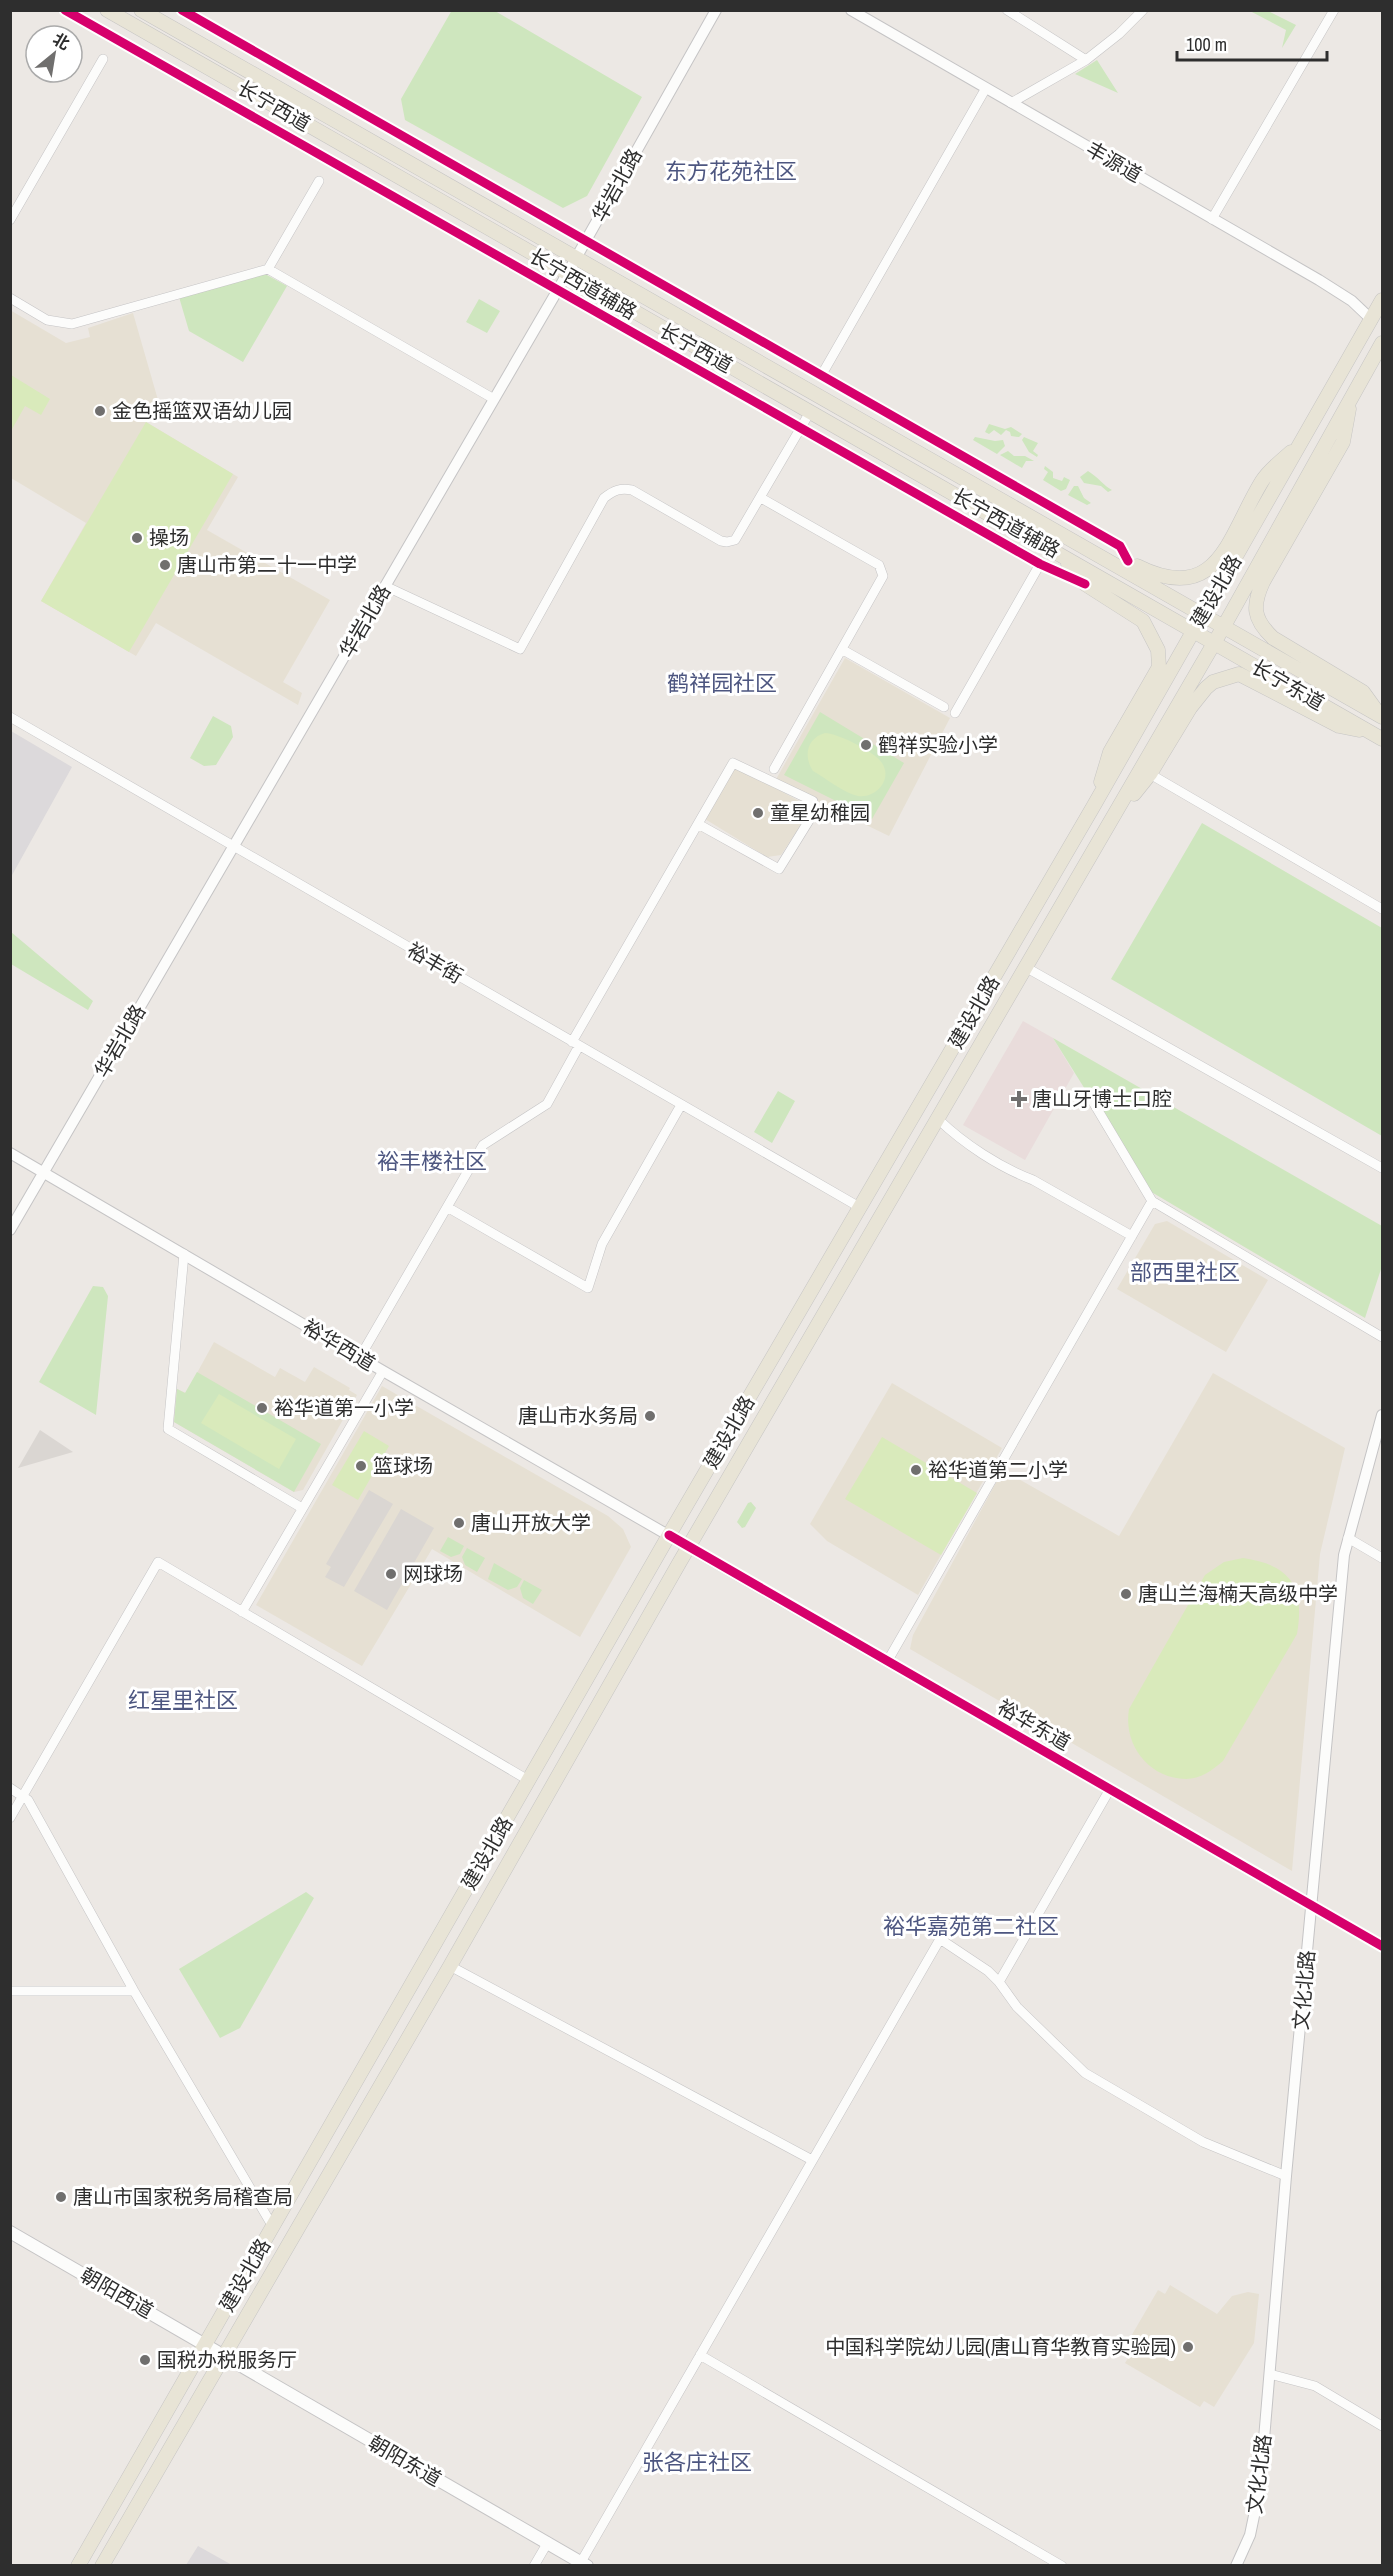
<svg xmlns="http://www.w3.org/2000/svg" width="1393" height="2576" font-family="'Archivo Narrow','Noto Sans SC',sans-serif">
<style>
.industrial{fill:#dcd9db}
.education{fill:#e6e0d3}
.medical{fill:#e9dcdb}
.green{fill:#cee6be}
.pitch{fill:#d9eabb}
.plaza{fill:#dad6d2}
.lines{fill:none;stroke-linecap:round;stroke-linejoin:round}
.minor-casing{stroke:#c5c4c5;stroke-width:10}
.tertiary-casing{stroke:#c5c4c5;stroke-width:12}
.secondary-casing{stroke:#c5c4c5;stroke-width:14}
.primary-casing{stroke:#c6c5c4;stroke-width:15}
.minor{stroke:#fcfcfb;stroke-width:9}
.tertiary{stroke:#fcfcfb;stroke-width:10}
.secondary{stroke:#fcfcfb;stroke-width:12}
.primary{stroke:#e8e4d6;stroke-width:14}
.cycleway-casing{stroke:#fff;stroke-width:13}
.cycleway{stroke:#d6006c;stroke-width:9}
.poi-dot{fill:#706f6e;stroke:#fff;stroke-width:2}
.labels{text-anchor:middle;stroke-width:6;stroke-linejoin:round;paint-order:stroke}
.street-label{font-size:20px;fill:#2e2e2e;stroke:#fff}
.poi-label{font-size:20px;fill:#2e2e2e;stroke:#fff;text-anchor:start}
.quarter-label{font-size:22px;fill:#4d5680;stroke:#fff}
</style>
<rect width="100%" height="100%" fill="#ece8e4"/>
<!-- industrial -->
<path class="industrial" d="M 11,731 L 72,767 L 11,877 Z
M 198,2546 L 232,2565 L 186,2565 Z"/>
<!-- education -->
<path class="education" d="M 10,310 L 66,343 L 90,337 L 88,328 L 133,313 L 158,400 L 146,422 L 238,477 L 207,530 L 330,600 L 283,682 L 302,693 L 298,705 L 156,623 L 136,656 L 41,601 L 86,523 L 11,478 Z
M 845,658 L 950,718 L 889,836 L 775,781 Z
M 735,766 L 812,808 L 781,855 L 767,857 L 705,819 Z
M 1167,1221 L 1268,1280 L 1226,1352 L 1117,1289 L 1155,1224 Z
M 214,1342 L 275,1377 L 280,1368 L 305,1382 L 314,1367 L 350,1388 L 349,1390 L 357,1395 L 303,1490 L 294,1492 L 174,1422 L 177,1389 L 186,1393 Z
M 1213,1373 L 1345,1448 L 1320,1554 L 1292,1871 L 910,1649 L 913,1635 L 1003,1470 L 1119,1536 Z
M 892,1383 L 1002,1448 L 918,1595 L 827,1541 L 810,1524 Z
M 382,1386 L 608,1516 L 623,1529 L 631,1547 L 580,1637 L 432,1549 L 362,1666 L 256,1605 Z
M 1170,2285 L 1217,2314 L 1232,2296 L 1248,2292 L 1259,2294 L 1254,2343 L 1214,2407 L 1204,2401 L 1200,2407 L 1125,2363 L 1130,2355 L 1123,2350 L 1158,2290 L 1165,2294 Z"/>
<!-- medical -->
<path class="medical" d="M 1023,1021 L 1053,1038 L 1074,1073 L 1025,1160 L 963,1125 Z"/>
<!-- green -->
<path class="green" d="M 452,10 L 495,11 L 642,97 L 587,196 L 563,208 L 405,120 L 401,99 Z
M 1250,11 L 1268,11 L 1296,25 L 1282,48 L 1286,30 Z
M 1097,60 L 1118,93 L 1075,74 Z
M 265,274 L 287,286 L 243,362 L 189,331 L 179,297 Z
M 479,299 L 500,311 L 487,333 L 466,322 Z
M 989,424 L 1005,429 L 1011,427 L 1022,434 L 1019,437 L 1011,436 L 1010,432 L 1006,430 L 1001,435 L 994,430 L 989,434 L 985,432 Z
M 975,437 L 995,441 L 1003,440 L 1005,446 L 997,454 L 973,440 Z
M 1024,437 L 1038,443 L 1033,451 L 1038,455 L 1037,457 L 1029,452 L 1022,440 Z
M 1008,451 L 1014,456 L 1025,456 L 1034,461 L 1026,461 L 1022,468 L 1000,455 Z
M 1045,466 L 1053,472 L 1053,478 L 1062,481 L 1064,477 L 1070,480 L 1066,489 L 1061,491 L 1043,480 L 1048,472 L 1044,469 Z
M 1088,471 C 1098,477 1104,486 1112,490 L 1108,492 L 1101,486 L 1084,483 L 1080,477 Z
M 1074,486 L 1078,486 L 1084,498 L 1091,503 L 1087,505 L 1068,495 Z
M 820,712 L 904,763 L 872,819 L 784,775 Z
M 213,716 L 231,726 L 233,737 L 216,765 L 204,766 L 190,758 Z
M 1202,823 L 1382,928 L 1382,1136 L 1111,979 Z
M 11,932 L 93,1001 L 88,1010 L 11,964 Z
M 1053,1038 L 1382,1226 L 1382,1266 L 1365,1318 L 1148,1190 Z
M 778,1091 L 795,1101 L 772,1143 L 754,1132 Z
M 93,1286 L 103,1287 L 108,1296 L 96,1415 L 39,1382 Z
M 197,1372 L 321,1444 L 294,1492 L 174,1422 L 177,1389 L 185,1393 Z
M 751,1502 L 756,1508 L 745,1527 L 742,1528 L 737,1522 L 748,1503 Z
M 448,1537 L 464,1546 L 460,1554 L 451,1557 L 440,1551 Z
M 467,1548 L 485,1558 L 477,1572 L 465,1565 L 462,1557 Z
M 494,1563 L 522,1579 L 517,1587 L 508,1590 L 488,1579 Z
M 524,1580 L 542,1590 L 533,1604 L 523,1598 L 520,1588 Z
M 306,1892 L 314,1898 L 240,2028 L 220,2038 L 179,1969 Z"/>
<!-- pitch -->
<path class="pitch" d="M 11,375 L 50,399 L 41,415 L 25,406 L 11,431 Z
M 146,422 L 233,474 L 129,652 L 41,601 Z
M 825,733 C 839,734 874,751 882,763 C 893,779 876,799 858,796 C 843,793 826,778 813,771 C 803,756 807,738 825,733 Z
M 219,1394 L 296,1439 L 279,1469 L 201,1423 Z
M 364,1431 L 389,1446 L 358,1500 L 332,1485 Z
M 882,1437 L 977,1493 L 941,1555 L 845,1499 Z
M 1243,1558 C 1291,1565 1305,1587 1297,1634 L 1223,1761 C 1213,1770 1200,1779 1186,1779 C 1148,1778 1123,1744 1129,1709 L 1205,1575 L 1224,1562 Z"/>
<!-- plaza -->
<path class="plaza" d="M 40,1430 L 73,1452 L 18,1468 Z
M 369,1490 L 393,1504 L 344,1587 L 325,1577 L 331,1567 L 326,1564 Z
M 401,1509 L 434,1528 L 387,1610 L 354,1591 Z"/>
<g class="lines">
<defs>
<path id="minor" d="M 65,10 L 1040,564 L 1082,583
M 182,10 L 1120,546 L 1128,561
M 1007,10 L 1086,60
M 1011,103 L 1086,60 L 1119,34 L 1143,10
M 1212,219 L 1334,10
M 10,220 L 103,59
M 268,269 L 494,399
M 10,298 L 47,320 L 72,324 L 268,269 L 319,181
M 821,376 L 986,88
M 761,498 L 879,565 L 883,576 L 774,769
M 385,586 L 520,649 L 604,498 C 614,490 620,488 632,490 L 721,541 L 727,542 L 735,540 L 810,412
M 843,650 L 944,707
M 955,713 L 1040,564
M 10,717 L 861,1208
M 1150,774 L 1382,909
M 1027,968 L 1382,1168
M 572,1042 L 733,763 L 813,801 L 813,814 L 779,869 L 698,824
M 1093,1102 L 1152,1201
M 938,1119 C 964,1144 999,1167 1033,1180 L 1132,1236
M 447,1207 L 588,1288 L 602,1244 L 681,1105
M 184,1254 L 168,1429 L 302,1508
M 360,1357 L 483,1145 L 547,1104 L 579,1046
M 1348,1538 L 1382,1558
M 242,1612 L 383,1371
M 887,1662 L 1152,1201 L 1382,1337
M 10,1788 L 28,1800 L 134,1991 L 273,2227
M 10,1818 L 158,1562 L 528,1780
M 450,1966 L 812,2160
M 999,1982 L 1110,1789
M 10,1991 L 134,1991
M 700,2355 L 1062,2566
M 1270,2374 L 1315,2386 L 1382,2426
M 581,2562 L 940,1939 L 988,1971 L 999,1982 L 1017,2007 L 1085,2073 L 1203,2142 L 1286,2176
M 534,2566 L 548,2542"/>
<path id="tertiary" d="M 851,10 L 1319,280 L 1352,301 L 1372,320
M 10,1153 L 383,1371 L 1382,1946
M 10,1230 L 567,274 L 716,10
M 1236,2566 L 1250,2535 L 1260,2487 L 1286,2176 L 1344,1555 L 1382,1415"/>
<path id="secondary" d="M 10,2232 L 587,2566"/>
<path id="primary" d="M 107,10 L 1382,739
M 141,10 L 1382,717
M 1349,409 L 1343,442 L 1263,582 C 1252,606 1253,619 1273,638 L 1363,692 L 1376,710
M 1068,564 L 1085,584 L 1143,621 L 1158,650 L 1159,667 L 1110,752 L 1101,782
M 1137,566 C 1219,607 1228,536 1262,481 C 1269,470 1281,461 1291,452
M 1134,794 L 1150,774 L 1190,708 L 1206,688 L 1213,682 L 1239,674 L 1339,726 L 1359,730
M 78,2566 L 669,1535 L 1093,807 L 1382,300
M 102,2566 L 450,1966 L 678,1565 L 1224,626 L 1382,343"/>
</defs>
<!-- minor casing -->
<use href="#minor" class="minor-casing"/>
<!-- tertiary casing -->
<use href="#tertiary" class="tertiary-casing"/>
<!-- secondary casing -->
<use href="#secondary" class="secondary-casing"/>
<!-- primary casing -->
<use href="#primary" class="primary-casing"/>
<!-- minor -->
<use href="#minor" class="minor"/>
<!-- tertiary -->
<use href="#tertiary" class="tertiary"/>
<!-- secondary -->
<use href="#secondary" class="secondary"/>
<!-- primary -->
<use href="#primary" class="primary"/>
<defs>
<path id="cycleway" d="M 65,10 L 1040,564 L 1085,584
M 182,10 L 1120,546 L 1128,561
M 669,1535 L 1382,1946"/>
</defs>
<!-- cycleway casing -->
<use href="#cycleway" class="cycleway-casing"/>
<!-- cycleway -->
<use href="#cycleway" class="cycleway"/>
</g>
<!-- markers -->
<g class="poi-dot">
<circle cx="100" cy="411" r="6"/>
<circle cx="137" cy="538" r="6"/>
<circle cx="165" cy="565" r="6"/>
<circle cx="866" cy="745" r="6"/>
<circle cx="758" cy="813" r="6"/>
<path d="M1016 1090h6v6h6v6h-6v6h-6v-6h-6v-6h6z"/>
<circle cx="262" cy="1408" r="6"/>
<circle cx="650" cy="1416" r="6"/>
<circle cx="361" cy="1466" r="6"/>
<circle cx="916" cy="1470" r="6"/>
<circle cx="459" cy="1523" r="6"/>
<circle cx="391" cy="1574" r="6"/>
<circle cx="1126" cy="1594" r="6"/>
<circle cx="61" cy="2197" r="6"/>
<circle cx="1188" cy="2347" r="6"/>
<circle cx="145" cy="2360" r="6"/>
</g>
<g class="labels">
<!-- street labels -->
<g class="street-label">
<text transform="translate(274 106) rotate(30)" y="7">长宁西道</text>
<text transform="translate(1114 162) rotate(30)" y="7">丰源道</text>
<text transform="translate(617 185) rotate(-61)" y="7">华岩北路</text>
<text transform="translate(583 284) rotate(30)" y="7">长宁西道辅路</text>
<text transform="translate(696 348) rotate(29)" y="7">长宁西道</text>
<text transform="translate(1006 523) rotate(29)" y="7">长宁西道辅路</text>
<text transform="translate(1216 591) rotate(-60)" y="7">建设北路</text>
<text transform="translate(365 621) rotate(-60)" y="7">华岩北路</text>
<text transform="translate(1288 685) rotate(30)" y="7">长宁东道</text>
<text transform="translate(435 963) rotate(30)" y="7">裕丰街</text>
<text transform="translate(974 1012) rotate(-60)" y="7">建设北路</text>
<text transform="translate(120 1041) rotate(-60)" y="7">华岩北路</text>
<text transform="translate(339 1345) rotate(31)" y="7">裕华西道</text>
<text transform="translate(729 1432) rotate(-60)" y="7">建设北路</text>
<text transform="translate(1034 1725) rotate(30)" y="7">裕华东道</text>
<text transform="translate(487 1853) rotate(-60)" y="7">建设北路</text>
<text transform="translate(1304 1990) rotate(-85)" y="7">文化北路</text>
<text transform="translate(245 2275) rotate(-60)" y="7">建设北路</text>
<text transform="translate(117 2293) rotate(30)" y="7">朝阳西道</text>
<text transform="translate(405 2461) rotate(30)" y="7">朝阳东道</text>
<text transform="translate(1259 2474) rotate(-83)" y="7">文化北路</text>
</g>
<!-- poi labels -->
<g class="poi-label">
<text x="112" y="418">金色摇篮双语幼儿园</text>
<text x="149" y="545">操场</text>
<text x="177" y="572">唐山市第二十一中学</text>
<text x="878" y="752">鹤祥实验小学</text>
<text x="770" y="820">童星幼稚园</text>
<text x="1032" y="1106">唐山牙博士口腔</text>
<text x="274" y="1415">裕华道第一小学</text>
<text x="638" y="1423" text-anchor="end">唐山市水务局</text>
<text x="373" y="1473">篮球场</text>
<text x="928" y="1477">裕华道第二小学</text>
<text x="471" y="1530">唐山开放大学</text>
<text x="403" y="1581">网球场</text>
<text x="1138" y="1601">唐山兰海楠天高级中学</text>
<text x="73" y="2204">唐山市国家税务局稽查局</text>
<text x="1176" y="2354" text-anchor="end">中国科学院幼儿园(唐山育华教育实验园)</text>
<text x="157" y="2367">国税办税服务厅</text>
</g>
<!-- quarter labels -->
<g class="quarter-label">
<text x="731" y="179">东方花苑社区</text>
<text x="722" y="691">鹤祥园社区</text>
<text x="432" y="1169">裕丰楼社区</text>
<text x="1185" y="1280">部西里社区</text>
<text x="183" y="1708">红星里社区</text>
<text x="971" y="1934">裕华嘉苑第二社区</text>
<text x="697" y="2470">张各庄社区</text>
</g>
</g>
<!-- border -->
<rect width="1393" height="2576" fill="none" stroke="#2e2e2e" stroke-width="24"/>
<!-- north arrow -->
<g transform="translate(54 54) rotate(30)"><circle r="28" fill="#ffffff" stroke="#ababab" stroke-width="1.5"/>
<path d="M0-4.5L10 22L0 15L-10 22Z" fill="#706f6e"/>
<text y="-9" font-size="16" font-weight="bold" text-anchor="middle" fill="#2e2e2e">北</text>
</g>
<!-- scale -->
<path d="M1177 51v9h150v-9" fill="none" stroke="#2e2e2e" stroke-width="3"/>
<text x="1186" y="51" font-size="18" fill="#2e2e2e" stroke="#ffffff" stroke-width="4.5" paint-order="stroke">100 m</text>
</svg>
